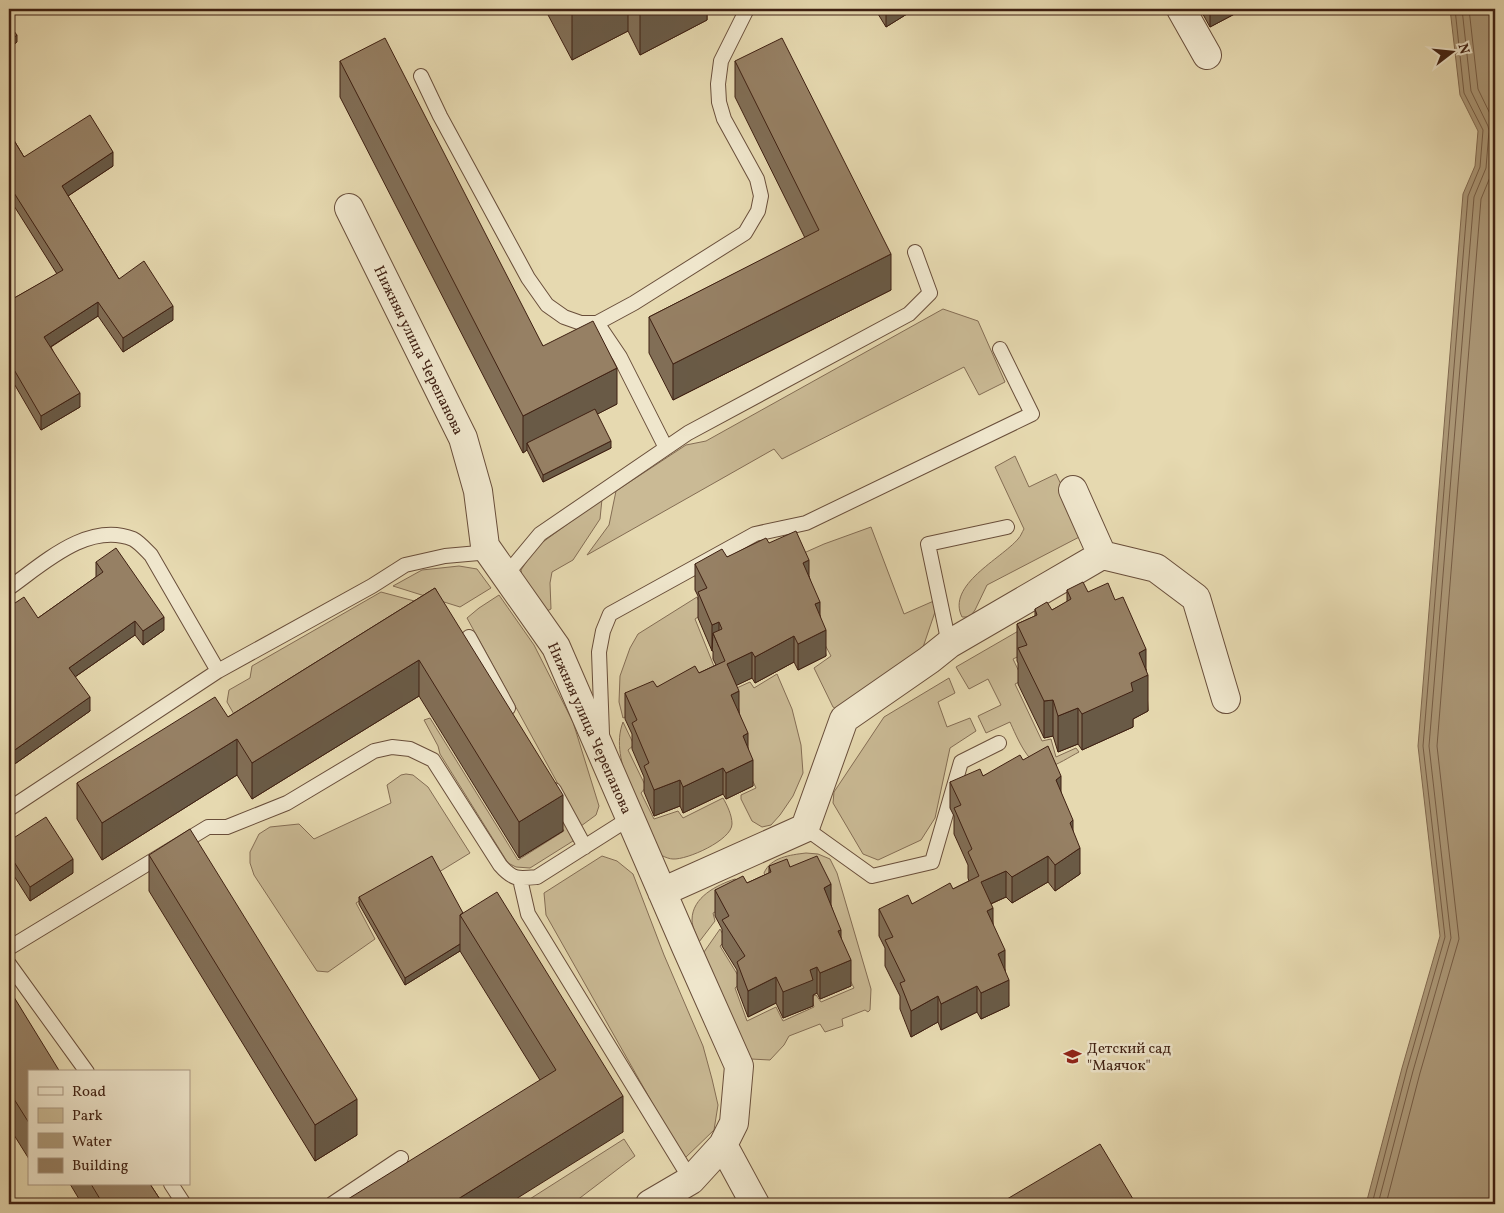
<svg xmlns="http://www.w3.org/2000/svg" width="1504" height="1213" font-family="Vollkorn,serif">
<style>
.green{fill:#caba95;stroke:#846d54}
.water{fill:#ad9a7a;stroke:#816950}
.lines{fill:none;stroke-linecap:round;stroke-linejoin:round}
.shore{stroke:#765d46;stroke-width:1}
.service-casing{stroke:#694e3a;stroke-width:16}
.minor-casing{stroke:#694e3a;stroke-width:30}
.service{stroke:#efe6cc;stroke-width:14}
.minor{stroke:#efe6cc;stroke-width:28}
.wall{fill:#816e56;stroke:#3f2012}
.shaded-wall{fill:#695a46;stroke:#3f2012}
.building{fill:#968064;stroke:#3f2012}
.labels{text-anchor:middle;stroke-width:5;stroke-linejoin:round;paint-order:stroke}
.street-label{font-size:15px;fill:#3f2012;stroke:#efe6cc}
.poi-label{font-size:15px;fill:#3f2012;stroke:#efe6cc;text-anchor:start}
</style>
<rect width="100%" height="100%" fill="#e6d9b0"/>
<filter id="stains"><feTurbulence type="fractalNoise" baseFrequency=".004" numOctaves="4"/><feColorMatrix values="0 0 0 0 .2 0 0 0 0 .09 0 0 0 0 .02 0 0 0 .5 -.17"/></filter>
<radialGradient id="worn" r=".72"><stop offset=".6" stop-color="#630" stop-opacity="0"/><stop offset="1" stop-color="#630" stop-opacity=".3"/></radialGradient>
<!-- green -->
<path class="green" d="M 943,309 L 978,321 L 1005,382 L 979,395 L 964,367 L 782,459 L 774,449 L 587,555 L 609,525 L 616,491 L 686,445 L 706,441 Z
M 1015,456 L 1029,487 L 1056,474 L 1085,534 L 987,585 L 975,610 L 970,617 L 962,617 C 946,585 1001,559 1018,539 C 1021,536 1022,532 1024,529 L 995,467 Z
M 602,499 L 600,519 L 573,560 L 552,572 L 550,583 L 551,609 L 545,612 L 523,583 L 521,570 L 536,547 Z
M 871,527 L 904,614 L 936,600 L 936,609 L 919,659 L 838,710 L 833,707 L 814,668 L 831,656 L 818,632 L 797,556 L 824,544 Z
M 459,566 L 477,569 L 491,588 L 460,607 L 393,586 L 422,570 Z
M 381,592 L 433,606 L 437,619 L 247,737 L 227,702 L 229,690 L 250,678 L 252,666 Z
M 499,595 L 534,645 L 573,722 L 599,806 L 596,815 L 581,826 L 467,618 L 479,608 Z
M 697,597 L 704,613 L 695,619 L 722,686 L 654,704 L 623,718 L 619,702 L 620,676 L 630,648 L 638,634 Z
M 1053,611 L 1032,650 L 1013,659 L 1023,680 L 1015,684 L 1042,741 L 1051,739 L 1056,757 L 1076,748 L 1079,752 C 1071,756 1056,766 1048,767 C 1030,771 1016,735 1010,722 L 986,733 L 978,716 L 1001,705 L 988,679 L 969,689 L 956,667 Z
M 777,674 L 792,709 L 801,745 L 803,773 L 793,796 L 780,815 L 771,825 L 762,827 L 752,821 L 741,799 L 741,795 L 756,788 L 745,764 L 730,691 L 750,682 L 754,688 Z
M 949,678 L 955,693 L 938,702 L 947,727 L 970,718 L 976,731 L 950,748 L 935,818 L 921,840 L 878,860 L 863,854 L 833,803 L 834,792 L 884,717 Z
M 430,718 L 518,860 L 564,831 L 548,805 L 555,801 L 574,836 L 573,841 L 530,868 L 516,867 L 508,863 L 440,754 L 438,746 L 424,720 Z
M 623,722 L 634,745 L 628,750 L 646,787 L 641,793 L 654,819 L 678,811 L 683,818 L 723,798 C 727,805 732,815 732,824 C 732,840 687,860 673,859 C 667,859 656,853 652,849 C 636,834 634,806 628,785 C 622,764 615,743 623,722 Z
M 406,774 L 413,775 L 428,787 L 470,853 L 439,872 L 432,859 L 356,903 L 375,939 L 328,972 L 317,971 L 254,875 L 250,863 L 250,852 L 259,834 L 270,827 L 299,824 L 314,839 L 391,803 L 387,785 L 401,775 Z
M 806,853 L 818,854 L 830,859 L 837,873 L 871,989 L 870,1010 L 868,1012 L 865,1010 L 842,1019 L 843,1026 L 825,1032 L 820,1024 L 789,1036 L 784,1045 L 770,1060 L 751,1059 L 736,1041 L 704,952 L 720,929 L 726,940 L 720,946 L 742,982 L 735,988 L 747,1021 L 776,1007 L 783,1021 L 814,1007 L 811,997 L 816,995 L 821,1002 L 854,988 L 839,958 L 771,890 L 764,873 C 771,857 790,855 806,853 Z
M 602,856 L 617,861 L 633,874 L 664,955 L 703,1046 L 712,1079 L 718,1105 L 714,1130 L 684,1159 L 546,915 L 544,893 Z
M 735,879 L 746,884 L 754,893 L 713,913 L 715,921 L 699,942 C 697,936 692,927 692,920 C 692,897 717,885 735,879 Z
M 624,1139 L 635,1156 L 572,1204 L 522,1204 Z"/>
<!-- water -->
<path class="water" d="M 1450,9 L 1495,9 L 1495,1204 L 1366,1204 L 1402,1068 L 1440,936 L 1418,746 L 1463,194 L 1475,166 L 1478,131 L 1460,95 Z"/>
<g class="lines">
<!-- shore -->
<path class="shore" d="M 1469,9 L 1478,89 L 1495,124
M 1372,1204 L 1407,1069 L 1445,937 L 1423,746 L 1468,196 L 1480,167 L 1483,130 L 1464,93 L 1455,9
M 1378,1204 L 1413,1071 L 1451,938 L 1429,746 L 1474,197 L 1486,168 L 1489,131 L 1488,126 L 1471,91 L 1462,9
M 1386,1204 L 1420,1073 L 1459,939 L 1437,746 L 1481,199 L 1493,170 L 1495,145"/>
<defs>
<path id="service" d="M 421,76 L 440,116 L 528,278 L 547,305 L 564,317 L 581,323 L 597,323
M 666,448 L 620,357 L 597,323 L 634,303 L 745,233 L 758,211 L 761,196 L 757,179 L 724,119 L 719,102 L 718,84 L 721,61 L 747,9
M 506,575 L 540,534 L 688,433 L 909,314 L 930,293 L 915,252
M 9,588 C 43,564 88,521 133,539 C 139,542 146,550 151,555 L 218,671
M 469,637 L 508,708
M 949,644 L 928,544 L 1007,527
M 602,734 L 599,652 L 603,631 L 610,614 L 755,534 L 806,523 L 1032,414 L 1000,349
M 554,790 L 585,847
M 9,809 L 218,671 L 372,586 L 405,565 L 445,556 L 490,552
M 805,828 L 872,876 L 932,862 L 961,762 L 999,743
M 520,879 L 528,914 L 691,1180
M 9,948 L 208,827 L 227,827 L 287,803 L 374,751 L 392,747 L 410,749 L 433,760 L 500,865 C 513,880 518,879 537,877 L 630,818
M 9,964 L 87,1072
M 171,1184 L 184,1204
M 332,1204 L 401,1158"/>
<path id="minor" d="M 1181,9 L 1207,55
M 349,208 L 463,438 L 478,491 L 485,546 L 556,647 L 686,947 L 739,1066 L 734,1123 L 723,1145 L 755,1204
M 1073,490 L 1102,555 L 1156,568 L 1196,598 L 1226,699
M 662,892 L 805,828 L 844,719 L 929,660 L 949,644 L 1102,555
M 650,1204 L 691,1180 L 723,1145"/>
</defs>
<!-- service casing -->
<use href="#service" class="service-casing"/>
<!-- minor casing -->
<use href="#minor" class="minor-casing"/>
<!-- service -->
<use href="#service" class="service"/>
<!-- minor -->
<use href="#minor" class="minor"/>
</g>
<!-- wall -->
<path class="wall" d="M 547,9 L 707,9 L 707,20 L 640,55 L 628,31 L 572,60 L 547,13 Z
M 875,9 L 915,9 L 886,27 Z
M 1200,9 L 1244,9 L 1210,27 Z
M 340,61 L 543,346 L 617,404 L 597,414 L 611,448 L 543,482 L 527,450 L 523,453 L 340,97 Z
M 735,61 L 891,290 L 673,400 L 649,353 L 649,317 L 805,238 L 735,97 Z
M 9,132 L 24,157 L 113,166 L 68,196 L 119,279 L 173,320 L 123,352 L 98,316 L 51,347 L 80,407 L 41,430 L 9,375 L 9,301 L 57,274 L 9,198 Z
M 769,543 L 809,576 L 820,616 L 826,656 L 798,670 L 794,662 L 755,683 L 752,678 L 736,685 L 739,712 L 748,749 L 753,786 L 726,799 L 723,794 L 683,813 L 680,806 L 654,816 L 644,792 L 644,777 L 632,749 L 632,734 L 625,719 L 625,693 L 657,687 L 699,673 L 716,665 L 713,659 L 713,651 L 712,651 L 698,618 L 698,596 L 695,590 L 695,564 L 727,557 Z
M 96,562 L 164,630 L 143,645 L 135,635 L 75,677 L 90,711 L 9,768 L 9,607 L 38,618 L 96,577 Z
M 435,588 L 563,831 L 519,858 L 419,696 L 252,799 L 237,775 L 102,860 L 77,819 L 77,783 L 228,717 Z
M 1067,590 L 1088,592 L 1146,669 L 1148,711 L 1133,719 L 1133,727 L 1082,750 L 1078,744 L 1058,752 L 1053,736 L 1044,738 L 1018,684 L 1018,663 L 1017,661 L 1017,624 L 1035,616 L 1035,609 L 1052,610 L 1067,602 Z
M 1023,760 L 1061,792 L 1073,832 L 1080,874 L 1055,891 L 1048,882 L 1012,903 L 1006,897 L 991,904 L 993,925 L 1005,970 L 1009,1006 L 981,1019 L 977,1012 L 941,1030 L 938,1022 L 911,1037 L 900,1009 L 900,996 L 885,966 L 885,948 L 879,936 L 879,909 L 912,904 L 953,889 L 969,881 L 968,878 L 968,865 L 954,834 L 954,816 L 950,808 L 950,782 L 983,776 Z
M 9,841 L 73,873 L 30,901 L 9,868 Z
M 149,855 L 357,1135 L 315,1161 L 149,891 Z
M 769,866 L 790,867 L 831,905 L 841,938 L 851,986 L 820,999 L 817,993 L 813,995 L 813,1006 L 783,1018 L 776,1003 L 748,1017 L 737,988 L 737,970 L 722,946 L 722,929 L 715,916 L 715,890 L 747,883 L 769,873 Z
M 359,897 L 463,913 L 623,1132 L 540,1080 L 460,951 L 405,985 L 359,904 Z
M 9,989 L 29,1072 L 29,1159 L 9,1127 Z
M 70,1184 L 150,1184 L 163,1204 L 82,1204 Z"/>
<!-- shaded-wall -->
<path class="shaded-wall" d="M 580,9 L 628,9 L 628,31 L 572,60 L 572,13 Z
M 640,9 L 707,9 L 707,20 L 640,55 Z
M 893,9 L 915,9 L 886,27 L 886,13 Z
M 1219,9 L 1244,9 L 1210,27 L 1210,14 Z
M 17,35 L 17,42 L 9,49 L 9,42 Z
M 113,152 L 113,166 L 62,200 L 62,186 Z
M 891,254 L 891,290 L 673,400 L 673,364 Z
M 98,302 L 98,316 L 44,351 L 44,337 Z
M 173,306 L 173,320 L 123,352 L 123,338 Z
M 617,368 L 617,404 L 530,449 L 527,443 L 527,450 L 523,453 L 523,416 Z
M 80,393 L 80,407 L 41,430 L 41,416 Z
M 611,441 L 611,448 L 543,482 L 543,475 Z
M 809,560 L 809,586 L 803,563 Z
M 820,602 L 820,629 L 815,604 Z
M 164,617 L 164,630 L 143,645 L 143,631 Z
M 135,621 L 135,635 L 69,681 L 69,668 Z
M 719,622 L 719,647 L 713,633 L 712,651 L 712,625 Z
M 826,630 L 826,656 L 798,670 L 798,644 Z
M 794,636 L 794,662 L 755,683 L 755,657 Z
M 1146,649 L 1146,676 L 1148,675 L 1148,711 L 1133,719 L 1133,727 L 1082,750 L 1082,714 L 1131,683 L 1139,653 Z
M 752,652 L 752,678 L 727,690 L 727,664 Z
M 419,660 L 419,696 L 252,799 L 252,763 Z
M 739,691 L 739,717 L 731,695 Z
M 90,697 L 90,711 L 9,768 L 9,754 Z
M 1053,700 L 1053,736 L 1044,738 L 1044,701 Z
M 1078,708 L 1078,744 L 1058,752 L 1058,716 Z
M 748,733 L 748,759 L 743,736 Z
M 237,739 L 237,775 L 102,860 L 102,823 Z
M 753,760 L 753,786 L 726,799 L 726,773 Z
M 723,768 L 723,794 L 683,813 L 683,787 Z
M 1061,776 L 1061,802 L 1056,780 Z
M 680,780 L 680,806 L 654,816 L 654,790 Z
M 563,795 L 563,831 L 519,858 L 519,822 Z
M 1073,820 L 1073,846 L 1070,823 Z
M 1080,848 L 1080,874 L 1055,891 L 1055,865 Z
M 1048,856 L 1048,882 L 1012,903 L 1012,877 Z
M 73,859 L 73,873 L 30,901 L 30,887 Z
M 1006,871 L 1006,897 L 981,908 L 981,882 Z
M 831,884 L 831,910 L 824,888 Z
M 993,908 L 993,934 L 987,911 Z
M 841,930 L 841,956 L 838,931 Z
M 460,944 L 460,951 L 405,985 L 405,978 Z
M 1005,950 L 1005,976 L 998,954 Z
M 851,960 L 851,986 L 820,999 L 820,973 Z
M 817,967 L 817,993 L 813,995 L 813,1006 L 783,1018 L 783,992 L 810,970 Z
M 776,977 L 776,1003 L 748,1017 L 748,991 Z
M 1009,980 L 1009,1006 L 981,1019 L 981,993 Z
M 977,986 L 977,1012 L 941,1030 L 941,1004 Z
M 938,996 L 938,1022 L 911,1037 L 911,1011 Z
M 623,1096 L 623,1132 L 508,1204 L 450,1204 Z
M 357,1099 L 357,1135 L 315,1161 L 315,1125 Z"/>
<!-- building -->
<path class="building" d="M 569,9 L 580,9 L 572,13 Z
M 883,9 L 893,9 L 886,13 Z
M 1207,9 L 1219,9 L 1210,14 Z
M 9,25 L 17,35 L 9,42 Z
M 385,38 L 543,346 L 593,321 L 617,368 L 523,416 L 340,61 Z
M 782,38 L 891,254 L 673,364 L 649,317 L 819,230 L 735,61 Z
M 90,115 L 113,152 L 62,186 L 119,279 L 144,261 L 173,306 L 123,338 L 98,302 L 44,337 L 80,393 L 41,416 L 9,361 L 9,301 L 63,270 L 9,185 L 9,132 L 24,157 Z
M 595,409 L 611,441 L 543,475 L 527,443 Z
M 796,531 L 809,560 L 803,563 L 820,602 L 815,604 L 826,630 L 798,644 L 794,636 L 755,657 L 752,652 L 727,664 L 739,691 L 731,695 L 748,733 L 743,736 L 753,760 L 726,773 L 723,768 L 683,787 L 680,780 L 654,790 L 644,766 L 649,763 L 632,723 L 637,720 L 625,693 L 653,681 L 657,687 L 695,666 L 699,673 L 725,661 L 713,633 L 722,629 L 719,622 L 712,625 L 698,592 L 707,588 L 695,564 L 722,549 L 727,557 L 766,538 L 769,543 Z
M 116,548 L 164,617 L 143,631 L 135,621 L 69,668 L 90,697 L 9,754 L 9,607 L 24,597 L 38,618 L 103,572 L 96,562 Z
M 1083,582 L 1088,592 L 1108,583 L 1115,600 L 1123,597 L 1146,649 L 1139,653 L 1148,675 L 1131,683 L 1133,691 L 1082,714 L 1078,708 L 1058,716 L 1053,700 L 1044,701 L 1018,648 L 1027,645 L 1017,624 L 1037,615 L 1035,609 L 1047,602 L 1052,610 L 1071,599 L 1067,590 Z
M 435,588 L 563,795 L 519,822 L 419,660 L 252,763 L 237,739 L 102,823 L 77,783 L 215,697 L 228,717 Z
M 1048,746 L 1061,776 L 1056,780 L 1073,820 L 1070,823 L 1080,848 L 1055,865 L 1048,856 L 1012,877 L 1006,871 L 981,882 L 993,908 L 987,911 L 1005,950 L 998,954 L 1009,980 L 981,993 L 977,986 L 941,1004 L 938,996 L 911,1011 L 900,983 L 905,981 L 885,940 L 893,937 L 879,909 L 908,895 L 912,904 L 950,883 L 953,889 L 979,876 L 968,852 L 972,849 L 954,808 L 961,805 L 950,782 L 980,769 L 983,776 L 1020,755 L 1023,760 Z
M 46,817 L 73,859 L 30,887 L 9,854 L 9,841 Z
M 190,829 L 357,1099 L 315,1125 L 149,855 Z
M 432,856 L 463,913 L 460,915 L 460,944 L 405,978 L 359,897 Z
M 817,856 L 831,884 L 824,888 L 841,930 L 838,931 L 851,960 L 820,973 L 817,967 L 810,970 L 813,980 L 783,992 L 776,977 L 748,991 L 737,962 L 745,956 L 722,920 L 729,916 L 715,890 L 743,876 L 747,883 L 771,872 L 769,866 L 787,859 L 790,867 Z
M 497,892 L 623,1096 L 450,1204 L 340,1204 L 556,1070 L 460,915 Z
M 9,989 L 60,1072 L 29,1072 L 29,1123 L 9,1091 Z
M 1100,1144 L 1136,1204 L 1003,1204 L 1002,1202 Z
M 91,1184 L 150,1184 L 163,1204 L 103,1204 Z"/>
<!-- icons -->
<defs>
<symbol id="school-bare" viewBox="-9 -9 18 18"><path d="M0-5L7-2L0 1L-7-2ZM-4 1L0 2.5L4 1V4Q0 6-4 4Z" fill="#8f2418" stroke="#efe6cc" stroke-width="2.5" paint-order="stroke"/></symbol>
</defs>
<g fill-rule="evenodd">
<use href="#school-bare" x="1060" y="1044" width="25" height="25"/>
</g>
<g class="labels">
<!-- street labels -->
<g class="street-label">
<text transform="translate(419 350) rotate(64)" y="5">Нижняя улица Черепанова</text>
<text transform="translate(590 728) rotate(66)" y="5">Нижняя улица Черепанова</text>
</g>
<!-- poi labels -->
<g class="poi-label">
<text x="1087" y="1053">Детский сад<tspan x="1087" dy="17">"Маячок"</tspan></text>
</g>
</g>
<!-- margin -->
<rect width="1504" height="1213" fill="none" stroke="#e6d9b0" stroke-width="30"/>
<rect x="10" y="10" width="1484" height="1193" fill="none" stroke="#3f2012" stroke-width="2.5"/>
<rect x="15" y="15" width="1474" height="1183" fill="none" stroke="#3f2012"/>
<!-- legend -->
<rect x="28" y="1070" width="162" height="115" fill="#efe6cc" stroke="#a99782"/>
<rect x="38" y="1087" width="25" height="8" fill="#efe6cc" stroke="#a99782"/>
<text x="72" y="1096" font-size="15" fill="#3f2012">Road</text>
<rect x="38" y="1108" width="25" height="15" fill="#caba95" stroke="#a99782"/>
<text x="72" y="1120" font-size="15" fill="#3f2012">Park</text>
<rect x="38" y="1133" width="25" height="15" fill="#ad9a7a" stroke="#a99782"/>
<text x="72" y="1146" font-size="15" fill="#3f2012">Water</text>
<rect x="38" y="1158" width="25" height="15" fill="#968064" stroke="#a99782"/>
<text x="72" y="1170" font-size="15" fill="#3f2012">Building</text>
<!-- north arrow -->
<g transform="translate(1452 52) rotate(74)" stroke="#efe6cc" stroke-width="4" paint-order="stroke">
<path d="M0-4L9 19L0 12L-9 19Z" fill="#3f2012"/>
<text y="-8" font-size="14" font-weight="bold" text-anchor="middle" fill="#3f2012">N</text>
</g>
<rect width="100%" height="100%" filter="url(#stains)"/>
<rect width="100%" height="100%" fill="url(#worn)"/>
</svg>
